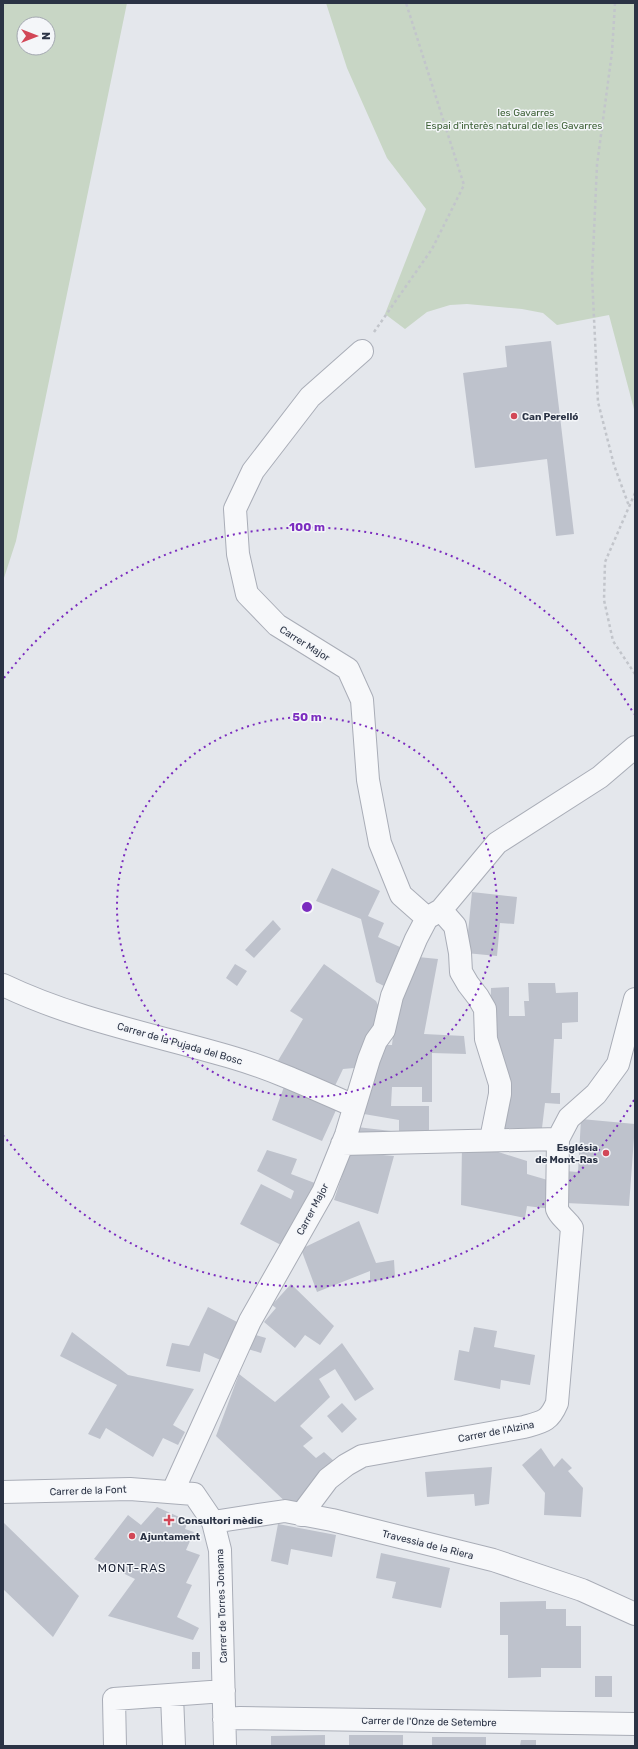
<svg xmlns="http://www.w3.org/2000/svg" width="638" height="1749" font-family="Rubik,sans-serif">
<style>
.green{fill:#c8d6c5;fill-rule:evenodd}
.building{fill:#bec2cc}
.lines{fill:none;stroke-linecap:round;stroke-linejoin:round}
.minor-casing{stroke:#a9adb7;stroke-width:24}
.path{stroke:#c2c5cb;stroke-width:2.5;stroke-dasharray:3 3;stroke-linecap:butt}
.minor{stroke:#f7f8fa;stroke-width:22}
.ring{fill:none;stroke:#7b2cbf;stroke-width:2;stroke-dasharray:2 4}
.poi-dot{fill:#d24757;stroke:#f4f6f9;stroke-width:1.5}
.labels{text-anchor:middle;stroke-width:3;stroke-linejoin:round;paint-order:stroke}
.park-label{font-size:10px;fill:#3e6137;stroke:#f4f6f9}
.poi-label{font-size:10px;font-weight:bold;fill:#2b3345;stroke:#f4f6f9;text-anchor:start}
.street-label{font-size:10px;fill:#2b3345;stroke:#f4f6f9}
.quarter-label{font-size:12px;letter-spacing:1px;fill:#1d2436;stroke:#f4f6f9}
.centre{fill:#7b2cbf;stroke:#f4f6f9;stroke-width:2}
.ring-label{font-size:12px;text-anchor:middle;font-weight:bold;fill:#7b2cbf;stroke:#f4f6f9;stroke-width:3;stroke-linejoin:round;paint-order:stroke}
</style>
<rect width="100%" height="100%" fill="#e4e7ec"/>
<!-- green -->
<path class="green" d="M 3,3 L 127,3 L 16,541 L 3,581 ZM 24,24 L 48,24 L 48,48 L 24,48 Z
M 326,3 L 635,3 L 635,413 L 609,315 L 557,325 L 543,313 L 522,309 L 467,304 L 450,305 L 427,312 L 405,329 L 385,314 L 426,209 L 387,158 L 347,68 Z"/>
<!-- building -->
<path class="building" d="M 551,341 L 574,534 L 556,536 L 547,459 L 475,468 L 463,373 L 507,367 L 505,346 Z
M 332,868 L 380,891 L 368,916 L 384,923 L 378,937 L 400,947 L 384,986 L 376,982 L 361,919 L 316,901 Z
M 472,892 L 517,897 L 514,924 L 500,923 L 497,956 L 466,953 Z
M 273,920 L 281,929 L 254,958 L 245,950 Z
M 418,957 L 438,959 L 424,1034 L 464,1036 L 466,1054 L 432,1053 L 432,1102 L 422,1102 L 422,1087 L 392,1087 L 391,1106 L 429,1106 L 429,1138 L 399,1138 L 399,1120 L 358,1113 L 380,1045 L 392,1045 L 395,1017 Z
M 235,964 L 247,971 L 237,986 L 226,978 Z
M 324,964 L 376,1001 L 379,1007 L 378,1020 L 354,1068 L 343,1069 L 332,1092 L 276,1064 L 303,1019 L 290,1011 Z
M 528,983 L 555,983 L 556,993 L 578,992 L 578,1022 L 562,1023 L 562,1039 L 554,1039 L 551,1093 L 560,1093 L 560,1104 L 545,1103 L 542,1128 L 497,1128 L 503,1095 L 503,1054 L 498,1054 L 498,1036 L 490,1036 L 491,988 L 509,987 L 509,1016 L 525,1016 L 524,1001 L 529,1001 Z
M 285,1084 L 337,1108 L 322,1141 L 272,1120 Z
M 581,1119 L 635,1124 L 629,1206 L 566,1203 L 565,1171 L 578,1172 Z
M 357,1127 L 391,1131 L 391,1138 L 357,1136 Z
M 462,1146 L 489,1149 L 527,1161 L 527,1174 L 551,1181 L 551,1209 L 527,1206 L 525,1218 L 461,1205 Z
M 267,1150 L 297,1159 L 291,1174 L 320,1185 L 285,1247 L 240,1224 L 261,1184 L 291,1199 L 294,1191 L 257,1171 Z
M 350,1152 L 394,1156 L 378,1214 L 334,1200 Z
M 359,1221 L 376,1263 L 394,1260 L 395,1277 L 370,1282 L 370,1271 L 317,1292 L 301,1249 Z
M 291,1284 L 334,1326 L 320,1345 L 305,1335 L 295,1348 L 264,1322 L 276,1308 L 272,1305 Z
M 208,1307 L 241,1324 L 223,1361 L 204,1353 L 200,1372 L 166,1366 L 172,1343 L 189,1346 Z
M 474,1327 L 497,1331 L 494,1347 L 535,1355 L 530,1385 L 501,1380 L 500,1389 L 454,1380 L 459,1350 L 469,1352 Z
M 72,1332 L 128,1375 L 194,1389 L 173,1425 L 185,1432 L 178,1445 L 163,1438 L 153,1457 L 106,1428 L 100,1439 L 88,1434 L 117,1385 L 60,1356 Z
M 252,1334 L 266,1338 L 261,1353 L 248,1349 Z
M 342,1343 L 374,1389 L 355,1401 L 335,1369 L 319,1379 L 330,1397 L 300,1426 L 313,1438 L 303,1446 L 316,1458 L 324,1452 L 335,1462 L 292,1508 L 216,1436 L 239,1374 L 275,1402 Z
M 342,1403 L 357,1419 L 342,1433 L 327,1416 Z
M 541,1448 L 554,1467 L 562,1458 L 572,1468 L 568,1471 L 583,1488 L 581,1517 L 544,1515 L 545,1493 L 522,1465 Z
M 492,1467 L 489,1504 L 475,1506 L 474,1494 L 427,1497 L 425,1472 Z
M 157,1507 L 188,1521 L 185,1529 L 194,1532 L 186,1550 L 200,1555 L 186,1583 L 192,1585 L 177,1617 L 199,1628 L 193,1640 L 108,1616 L 135,1579 L 94,1559 L 128,1515 L 141,1525 Z
M 3,1522 L 79,1596 L 53,1637 L 3,1589 Z
M 278,1524 L 336,1535 L 332,1557 L 291,1549 L 288,1565 L 271,1561 Z
M 381,1553 L 450,1568 L 441,1608 L 392,1598 L 396,1582 L 376,1578 Z
M 546,1601 L 546,1609 L 566,1609 L 566,1626 L 581,1626 L 581,1668 L 541,1668 L 541,1677 L 508,1678 L 508,1635 L 500,1635 L 500,1602 Z
M 192,1652 L 200,1652 L 200,1669 L 192,1669 Z
M 595,1676 L 612,1676 L 612,1697 L 595,1697 Z
M 325,1735 L 325,1746 L 271,1746 L 271,1736 Z
M 349,1735 L 403,1735 L 403,1746 L 349,1746 Z
M 432,1737 L 486,1737 L 486,1746 L 432,1746 Z
M 521,1740 L 536,1740 L 536,1746 L 520,1746 Z"/>
<g class="lines">
<defs>
<path id="minor" d="M 362,351 L 310,397 L 253,471 L 235,509 L 238,554 L 247,594 L 277,625 L 348,669 L 362,700 L 368,780 L 380,843 L 401,895 L 427,918
M 441,910 L 455,926 L 460,953 L 461,972 L 468,984 L 478,997 L 485,1009 L 486,1039 L 500,1084 L 500,1094 L 491,1139
M 3,985 C 76,1020 156,1035 234,1058 C 275,1070 315,1089 354,1106
M 342,1144 L 558,1139 L 569,1118 L 596,1094 L 618,1064 L 635,999
M 173,1491 L 250,1321 L 323,1192 L 346,1135 L 369,1059 L 376,1041 L 384,1030 L 392,996 L 416,939 L 427,918 L 441,910 L 497,843 L 600,777 L 635,747
M 3,1492 L 130,1489 L 194,1494 L 213,1522 L 220,1550 L 225,1746
M 301,1515 L 328,1479 L 346,1465 L 362,1456 L 524,1427 C 542,1422 549,1422 557,1403 L 572,1228 C 567,1220 560,1217 557,1209 L 558,1139
M 213,1522 L 285,1511 L 332,1520 L 493,1560 L 582,1590 L 635,1614
M 172,1695 L 174,1746
M 224,1719 L 240,1718 L 635,1724
M 115,1746 L 114,1699 L 224,1691"/>
</defs>
<!-- minor casing -->
<use href="#minor" class="minor-casing"/>
<!-- path -->
<path class="path" d="M 615,3 L 612,52 L 597,165 L 592,276 L 598,402 L 614,465 L 629,506
M 374,332 L 432,249 L 464,185 L 406,3
M 635,493 L 605,562 L 604,600 L 613,641 L 635,674"/>
<!-- minor -->
<use href="#minor" class="minor"/>
</g>
<!-- distance rings -->
<g class="ring">
<circle cx="307" cy="907" r="190"/>
<path d="M634 1100A380 380 0 0 1 4 1136M4 678A380 380 0 0 1 634 714"/>
</g>
<!-- markers -->
<g class="poi-dot">
<circle cx="514" cy="416" r="4"/>
<circle cx="606" cy="1153" r="4"/>
<path d="M167 1514h4v4h4v4h-4v4h-4v-4h-4v-4h4z"/>
<circle cx="132" cy="1536" r="4"/>
</g>
<g class="labels">
<!-- park labels -->
<g class="park-label">
<text x="526" y="116">les Gavarres</text>
<text x="514" y="129">Espai d'interès natural de les Gavarres</text>
</g>
<!-- poi labels -->
<g class="poi-label">
<text x="522" y="420">Can Perelló</text>
<text x="598" y="1151" text-anchor="end">Església<tspan x="598" dy="12">de Mont-Ras</tspan></text>
<text x="178" y="1524">Consultori mèdic</text>
<text x="140" y="1540">Ajuntament</text>
</g>
<!-- street labels -->
<g class="street-label">
<text transform="translate(305 643) rotate(32)" y="4">Carrer Major</text>
<text transform="translate(180 1043) rotate(16)" y="4">Carrer de la Pujada del Bosc</text>
<text transform="translate(312 1209) rotate(-62)" y="4">Carrer Major</text>
<text transform="translate(496 1431) rotate(-11)" y="4">Carrer de l'Alzina</text>
<text transform="translate(88 1490) rotate(-2)" y="4">Carrer de la Font</text>
<text transform="translate(428 1544) rotate(14)" y="4">Travessia de la Riera</text>
<text transform="translate(221 1606) rotate(-92)" y="4">Carrer de Torres Jonama</text>
<text transform="translate(429 1721) rotate(1)" y="4">Carrer de l'Onze de Setembre</text>
</g>
<!-- quarter labels -->
<g class="quarter-label">
<text x="132" y="1572">MONT-RAS</text>
</g>
</g>
<circle cx="307" cy="907" r="6" class="centre"/>
<g class="ring-label">
<text x="307" y="531">100 m</text>
<text x="307" y="721">50 m</text>
</g>
<!-- border -->
<rect width="638" height="1749" fill="none" stroke="#2b3345" stroke-width="8"/>
<!-- north arrow -->
<g transform="translate(36 36) rotate(90)"><circle r="19" fill="#f4f6f9" stroke="#a4a8b1"/>
<path d="M0-3L7 15L0 10L-7 15Z" fill="#d24757"/>
<text y="-6" font-size="11" font-weight="bold" text-anchor="middle" fill="#2b3345">N</text>
</g>
</svg>
